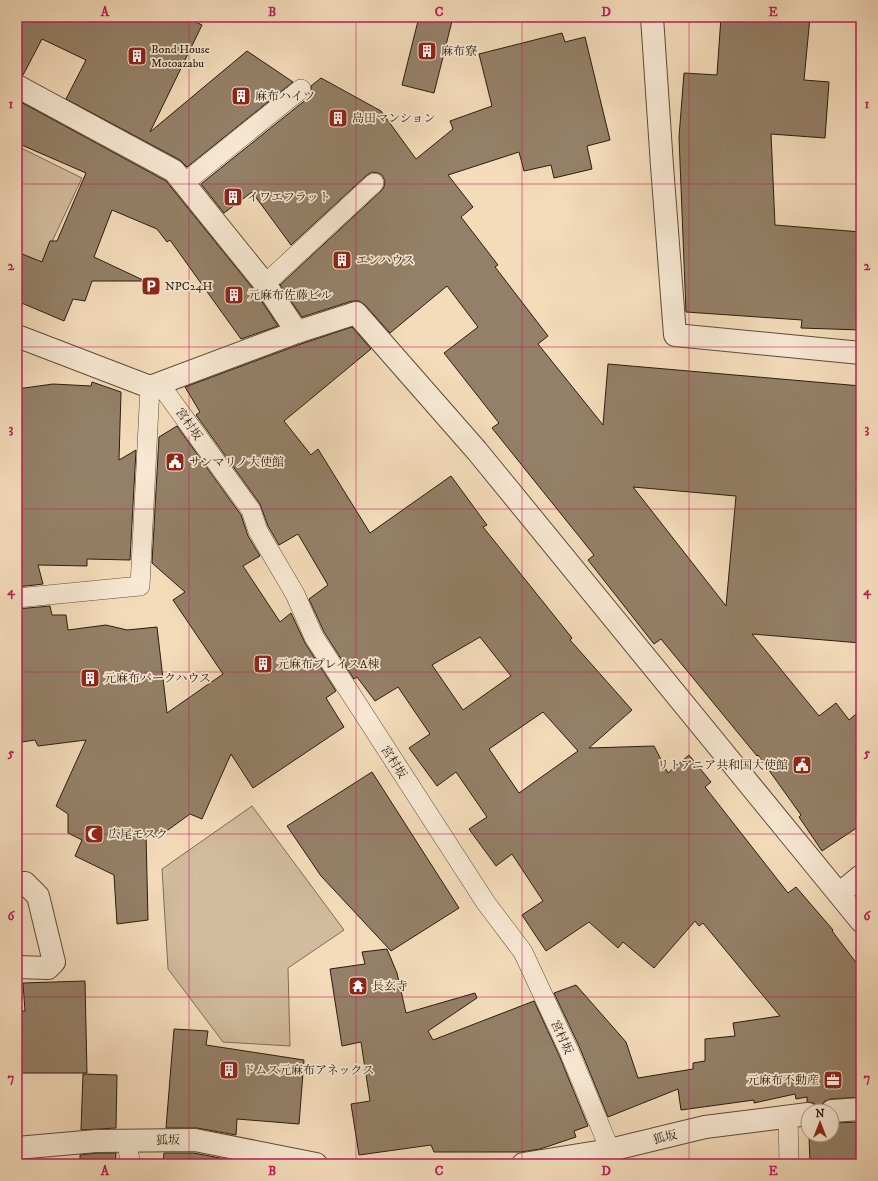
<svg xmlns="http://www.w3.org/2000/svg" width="878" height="1181" font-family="'IM FELL DW Pica','Noto Serif JP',serif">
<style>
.green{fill:#d2bb9e;stroke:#7e6c56}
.building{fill:#948068;stroke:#2b1c0f;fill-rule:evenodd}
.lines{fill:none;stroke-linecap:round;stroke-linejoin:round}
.lane-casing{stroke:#5d4c3a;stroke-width:20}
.street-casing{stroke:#5d4c3a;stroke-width:24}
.lane{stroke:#f8e8d3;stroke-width:19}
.street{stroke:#f8e8d3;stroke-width:22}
.grid{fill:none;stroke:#c2185b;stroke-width:1;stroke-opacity:0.55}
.labels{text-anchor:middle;stroke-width:3.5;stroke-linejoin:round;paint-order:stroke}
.poi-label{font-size:12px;fill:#2b1c0f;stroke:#f8e8d3;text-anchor:start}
.street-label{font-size:12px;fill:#2b1c0f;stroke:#f8e8d3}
.neatline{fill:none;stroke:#c2185b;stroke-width:1.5}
.grid-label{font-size:13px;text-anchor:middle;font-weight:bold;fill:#c2185b}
</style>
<rect width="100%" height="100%" fill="#f4dcbb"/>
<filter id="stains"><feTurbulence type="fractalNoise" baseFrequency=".005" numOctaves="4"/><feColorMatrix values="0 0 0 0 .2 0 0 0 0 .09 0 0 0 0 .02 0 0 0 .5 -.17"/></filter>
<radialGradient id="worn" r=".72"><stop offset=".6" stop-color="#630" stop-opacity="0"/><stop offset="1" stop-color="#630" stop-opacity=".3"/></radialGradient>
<!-- green -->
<path class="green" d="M 17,146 L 82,178 L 42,263 L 17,253 Z
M 252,806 L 344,930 L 288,968 L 290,1046 L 223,1042 L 168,969 L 162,869 Z"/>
<!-- building -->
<path class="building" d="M 17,17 L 185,17 L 202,25 L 150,132 L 247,51 L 293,82 L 187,167 L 180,160 L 66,99 L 86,60 L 42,39 L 23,75 L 17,74 Z
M 419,17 L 453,17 L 434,93 L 402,85 Z
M 721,17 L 810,17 L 804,80 L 829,82 L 825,138 L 771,134 L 775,225 L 861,232 L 861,330 L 801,328 L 802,320 L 686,312 L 679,137 L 684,73 L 717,75 Z
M 562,33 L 565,42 L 585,37 L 610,140 L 587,146 L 592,169 L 554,178 L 551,165 L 524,171 L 519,152 L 448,175 L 473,207 L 461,217 L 498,265 L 495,267 L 548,336 L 538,344 L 603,425 L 608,364 L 861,386 L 861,643 L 752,634 L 819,716 L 836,703 L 849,720 L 861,710 L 861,825 L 822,851 L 799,817 L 801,815 L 758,755 L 757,756 L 661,639 L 654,644 L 588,560 L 594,555 L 492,428 L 499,423 L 444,353 L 478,327 L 447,286 L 390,333 L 365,305 L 359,301 L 352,301 L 302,317 L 280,285 L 381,191 L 384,187 L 385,181 L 382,175 L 378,173 L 372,172 L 367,175 L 291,245 L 252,192 L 224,213 L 201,184 L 308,98 L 311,93 L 311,86 L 321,78 L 381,111 L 416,159 L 453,129 L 450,121 L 492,106 L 479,54 ZM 633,487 L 736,496 L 726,606 Z
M 17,100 L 166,181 L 255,291 L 278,326 L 241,339 L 170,240 L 167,242 L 157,229 L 112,210 L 94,257 L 145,281 L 92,281 L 85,301 L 73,299 L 64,321 L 17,301 L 17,252 L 42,262 L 50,241 L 57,241 L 86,173 L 17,143 Z
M 352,327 L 371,349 L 284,421 L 311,455 L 318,449 L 370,533 L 451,476 L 487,525 L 483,527 L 572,638 L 570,640 L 632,710 L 589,748 L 654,746 L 668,773 L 689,755 L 711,782 L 705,787 L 788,893 L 796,887 L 833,930 L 832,931 L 861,969 L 861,1097 L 831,1099 L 825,1101 L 821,1105 L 820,1111 L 818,1106 L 813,1103 L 807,1102 L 807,1097 L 796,1099 L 795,1094 L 754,1103 L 754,1100 L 681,1110 L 678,1089 L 608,1117 L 579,1046 L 554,993 L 576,985 L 626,1042 L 638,1078 L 693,1069 L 693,1063 L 705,1061 L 705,1039 L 735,1036 L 733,1023 L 780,1016 L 703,923 L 699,926 L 695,921 L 654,968 L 623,942 L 618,948 L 589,922 L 546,951 L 522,915 L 543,901 L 512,854 L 496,866 L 469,829 L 487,817 L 456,772 L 437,786 L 409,748 L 430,734 L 398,687 L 375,701 L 357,677 L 354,679 L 324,632 L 309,599 L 328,585 L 298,534 L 279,545 L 268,526 L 260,504 L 196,415 L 200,412 L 185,387 L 301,344 ZM 480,637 L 511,676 L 463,710 L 432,665 ZM 543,712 L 578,751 L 519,793 L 489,749 Z
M 92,382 L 121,392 L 119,460 L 136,450 L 130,560 L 87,559 L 87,566 L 38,565 L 43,584 L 17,587 L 17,389 L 53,384 L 91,386 Z
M 177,426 L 241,515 L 248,536 L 260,556 L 243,566 L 280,622 L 291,613 L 305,643 L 336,691 L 326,698 L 344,727 L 253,788 L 231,754 L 202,819 L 190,814 L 157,838 L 146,834 L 148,920 L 117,924 L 114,875 L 75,856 L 82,840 L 68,833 L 68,814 L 56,806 L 86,740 L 38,746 L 35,740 L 22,742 L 17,701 L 17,609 L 50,606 L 52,615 L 66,615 L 68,630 L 106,625 L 127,630 L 157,627 L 167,713 L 223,674 L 173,600 L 185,592 L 152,563 L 159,437 Z
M 372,772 L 459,908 L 391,951 L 321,876 L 287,826 Z
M 387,949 L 397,973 L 406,1013 L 475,993 L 477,998 L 428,1031 L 433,1040 L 534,1001 L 559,1055 L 588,1126 L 574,1131 L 576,1137 L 540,1149 L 521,1152 L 434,1152 L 431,1145 L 359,1155 L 351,1104 L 370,1101 L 361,1042 L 342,1046 L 330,969 L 365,964 L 362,952 Z
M 85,981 L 87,1073 L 17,1073 L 17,1011 L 25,1011 L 23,983 Z
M 174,1029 L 208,1031 L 206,1045 L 304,1060 L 299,1124 L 237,1119 L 236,1135 L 197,1128 L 166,1128 Z
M 83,1074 L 117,1075 L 116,1128 L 81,1130 Z
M 861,1122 L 861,1164 L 810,1164 L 809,1135 L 832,1135 L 832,1123 Z
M 97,1153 L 116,1153 L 115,1164 L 80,1164 L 80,1155 Z
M 164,1153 L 194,1153 L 235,1161 L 235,1164 L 163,1164 Z"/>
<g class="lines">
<defs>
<path id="lane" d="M 183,184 L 301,89
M 265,284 L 374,183
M 159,383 L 251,510 L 258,531 L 295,594 L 314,637 L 486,903 L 523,952 L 569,1051 L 610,1150
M 17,598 L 140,586 L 150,387
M 788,1116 L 789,1164
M 126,1141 L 131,1164"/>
<path id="street" d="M 652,17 L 662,166 L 675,335 L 861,353
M 17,86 L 174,171 L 265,284 L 297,332
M 17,336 L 150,387 L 297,332 L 356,313 L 477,451 L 861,921
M 17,883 L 25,883 L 38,896 L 54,962 L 48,968 L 17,967
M 839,894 L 861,876
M 832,1111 L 861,1109
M 17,1148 L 96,1141 L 195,1140 L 316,1164
M 523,1164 L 610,1150 L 705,1127 L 808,1114"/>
</defs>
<!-- lane casing -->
<use href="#lane" class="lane-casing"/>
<!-- street casing -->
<use href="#street" class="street-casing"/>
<!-- lane -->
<use href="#lane" class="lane"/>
<!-- street -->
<use href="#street" class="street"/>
</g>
<!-- grid -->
<path class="grid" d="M 189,17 L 189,1164M 356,17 L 356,1164M 522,17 L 522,1164M 689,17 L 689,1164M 17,184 L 861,184M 17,347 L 861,347M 17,509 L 861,509M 17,672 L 861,672M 17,834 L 861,834M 17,997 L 861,997"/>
<!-- icons -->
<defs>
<symbol id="building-square" viewBox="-11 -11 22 22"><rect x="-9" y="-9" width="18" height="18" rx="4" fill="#8f2418" stroke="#f8e8d3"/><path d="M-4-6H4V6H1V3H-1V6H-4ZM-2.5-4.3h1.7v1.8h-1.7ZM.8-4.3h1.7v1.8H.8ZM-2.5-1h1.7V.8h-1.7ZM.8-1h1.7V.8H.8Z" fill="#fff"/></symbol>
<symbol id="parking-square" viewBox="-11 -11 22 22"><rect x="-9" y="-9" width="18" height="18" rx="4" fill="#8f2418" stroke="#f8e8d3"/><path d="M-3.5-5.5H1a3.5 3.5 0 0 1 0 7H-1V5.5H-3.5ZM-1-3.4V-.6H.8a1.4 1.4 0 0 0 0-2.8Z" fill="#fff"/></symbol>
<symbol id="civic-square" viewBox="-11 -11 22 22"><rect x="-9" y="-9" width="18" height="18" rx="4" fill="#8f2418" stroke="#f8e8d3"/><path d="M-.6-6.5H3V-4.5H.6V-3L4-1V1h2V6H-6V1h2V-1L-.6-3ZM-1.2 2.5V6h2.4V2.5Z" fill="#fff"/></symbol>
<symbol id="mosque-square" viewBox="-11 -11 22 22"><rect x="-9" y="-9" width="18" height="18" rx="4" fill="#8f2418" stroke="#f8e8d3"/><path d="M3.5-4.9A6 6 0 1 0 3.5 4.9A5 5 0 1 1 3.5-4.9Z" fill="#fff"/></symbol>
<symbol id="temple-square" viewBox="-11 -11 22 22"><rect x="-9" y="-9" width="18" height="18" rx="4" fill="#8f2418" stroke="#f8e8d3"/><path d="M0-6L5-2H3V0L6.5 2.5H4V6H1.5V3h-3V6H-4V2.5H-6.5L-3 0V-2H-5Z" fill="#fff"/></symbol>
<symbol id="office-square" viewBox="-11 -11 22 22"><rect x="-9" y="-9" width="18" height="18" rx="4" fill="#8f2418" stroke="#f8e8d3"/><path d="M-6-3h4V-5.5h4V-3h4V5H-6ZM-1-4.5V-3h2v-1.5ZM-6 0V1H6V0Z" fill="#fff"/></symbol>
</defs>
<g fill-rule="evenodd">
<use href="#building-square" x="416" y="40" width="22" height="22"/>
<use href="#building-square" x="126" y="45" width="22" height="22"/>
<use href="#building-square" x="230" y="85" width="22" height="22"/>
<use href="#building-square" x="327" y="107" width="22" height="22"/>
<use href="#building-square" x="222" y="186" width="22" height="22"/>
<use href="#building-square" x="331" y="249" width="22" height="22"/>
<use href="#parking-square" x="140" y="275" width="22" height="22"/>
<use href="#building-square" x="223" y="284" width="22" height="22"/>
<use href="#civic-square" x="164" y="451" width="22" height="22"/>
<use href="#building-square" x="252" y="653" width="22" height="22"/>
<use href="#building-square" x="79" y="667" width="22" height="22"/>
<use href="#civic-square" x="791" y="754" width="22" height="22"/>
<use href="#mosque-square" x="83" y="823" width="22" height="22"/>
<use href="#temple-square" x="347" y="975" width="22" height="22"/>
<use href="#building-square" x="218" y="1059" width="22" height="22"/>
<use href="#office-square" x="822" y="1069" width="22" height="22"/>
</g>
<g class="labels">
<!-- poi labels -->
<g class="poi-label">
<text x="151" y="53">Bond House<tspan x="151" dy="14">Motoazabu</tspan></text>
<text x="441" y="55">麻布寮</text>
<text x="255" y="100">麻布ハイツ</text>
<text x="352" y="122">島田マンション</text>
<text x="247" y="201">イワエフラット</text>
<text x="356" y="264">エンハウス</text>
<text x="165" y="290">NPC24H</text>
<text x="248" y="299">元麻布佐藤ビル</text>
<text x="189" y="466">サンマリノ大使館</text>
<text x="277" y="668">元麻布プレイスA棟</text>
<text x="104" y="682">元麻布パークハウス</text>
<text x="788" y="769" text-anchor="end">リトアニア共和国大使館</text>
<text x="108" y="838">広尾モスク</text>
<text x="372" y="990">長玄寺</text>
<text x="243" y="1074">ドムス元麻布アネックス</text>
<text x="819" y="1084" text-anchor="end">元麻布不動産</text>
</g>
<!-- street labels -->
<g class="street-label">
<text transform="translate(189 424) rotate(54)" y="4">宮村坂</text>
<text transform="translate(394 762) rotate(57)" y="4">宮村坂</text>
<text transform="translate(562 1037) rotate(65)" y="4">宮村坂</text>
<text transform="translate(665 1137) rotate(-14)" y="4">狐坂</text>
<text transform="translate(168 1140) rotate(-1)" y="4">狐坂</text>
</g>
</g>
<!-- margin -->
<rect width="878" height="1181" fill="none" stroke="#f4dcbb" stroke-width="44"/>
<!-- north arrow -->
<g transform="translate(820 1123)"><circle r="19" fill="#f8e8d3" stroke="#a69685"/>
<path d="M0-3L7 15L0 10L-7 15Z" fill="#8f2418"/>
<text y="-6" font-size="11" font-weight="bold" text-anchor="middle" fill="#2b1c0f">N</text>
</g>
<rect x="22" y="22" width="834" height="1137" class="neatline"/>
<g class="grid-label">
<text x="105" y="16">A</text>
<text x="272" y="16">B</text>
<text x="439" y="16">C</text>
<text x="606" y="16">D</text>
<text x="773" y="16">E</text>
<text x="11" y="108">1</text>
<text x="867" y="108">1</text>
<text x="11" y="270">2</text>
<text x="867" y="270">2</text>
<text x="11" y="433">3</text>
<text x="867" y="433">3</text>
<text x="11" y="595">4</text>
<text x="867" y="595">4</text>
<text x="11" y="757">5</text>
<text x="867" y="757">5</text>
<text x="11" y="920">6</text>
<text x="867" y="920">6</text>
<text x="11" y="1082">7</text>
<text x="867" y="1082">7</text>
<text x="105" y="1175">A</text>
<text x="272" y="1175">B</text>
<text x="439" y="1175">C</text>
<text x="606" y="1175">D</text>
<text x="773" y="1175">E</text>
</g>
<rect width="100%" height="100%" filter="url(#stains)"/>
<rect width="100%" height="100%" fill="url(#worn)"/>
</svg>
